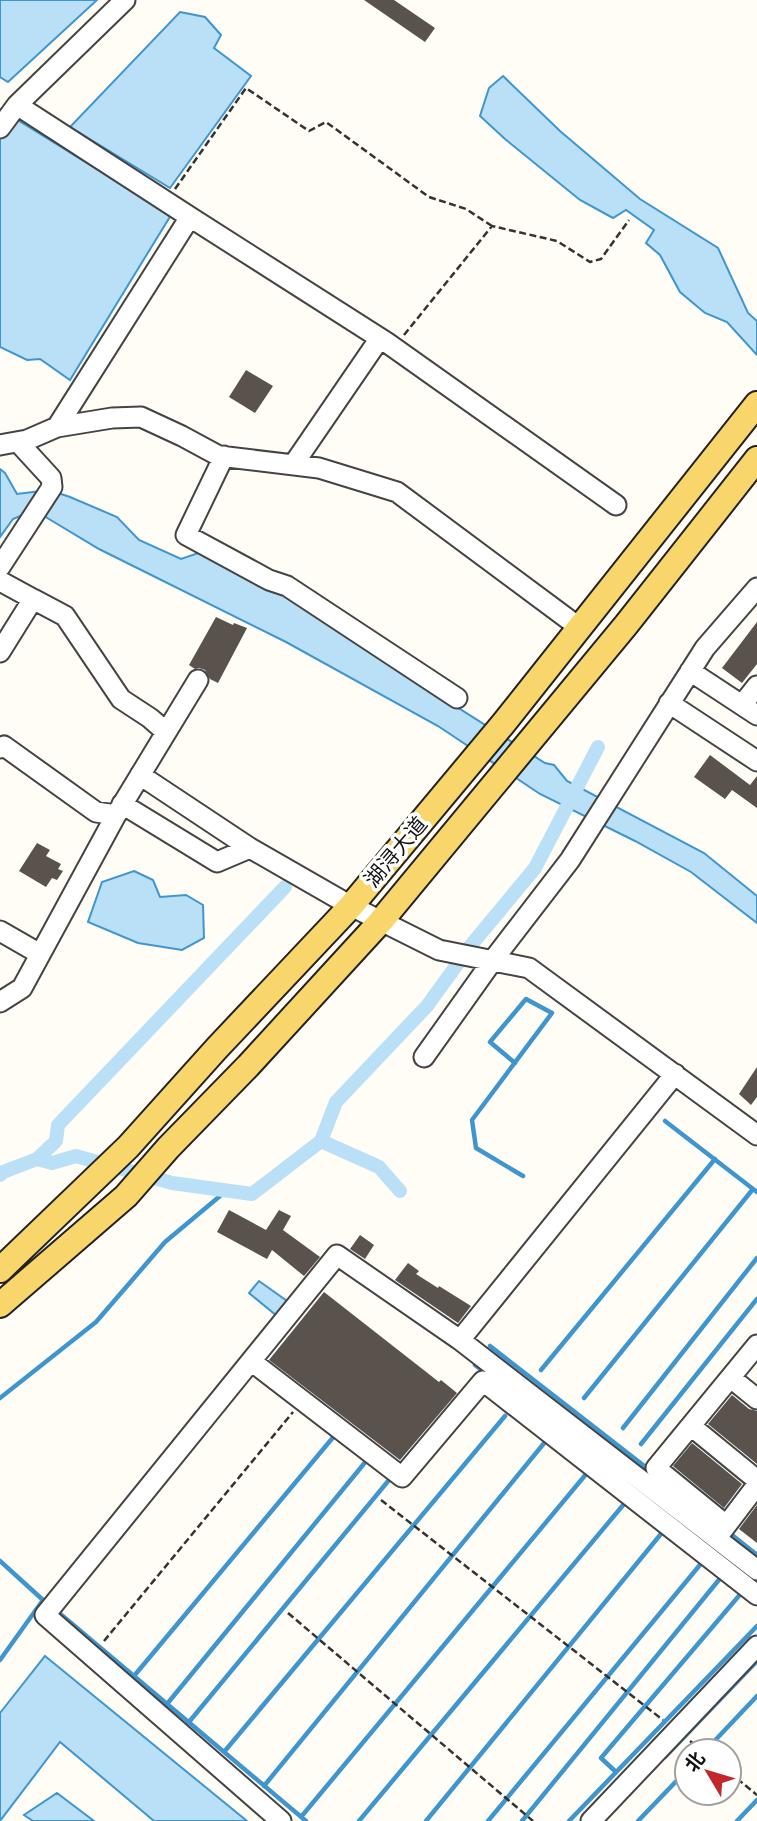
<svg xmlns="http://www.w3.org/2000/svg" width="757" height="1821" font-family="'Playfair Display','Noto Sans SC',serif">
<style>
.water{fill:#b9e0f7;stroke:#3f96cf;stroke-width:2}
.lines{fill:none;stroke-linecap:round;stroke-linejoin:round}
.stream{stroke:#3f96cf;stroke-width:4.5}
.canal{stroke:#b9e0f7;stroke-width:14}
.building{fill:#5a524d}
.minor-casing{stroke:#444;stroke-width:23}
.major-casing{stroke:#222;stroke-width:28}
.path{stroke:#333;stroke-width:2.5;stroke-dasharray:7 3.5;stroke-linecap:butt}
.minor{stroke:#fff;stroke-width:19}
.major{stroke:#f9d66b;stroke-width:24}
.labels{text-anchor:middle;stroke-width:7;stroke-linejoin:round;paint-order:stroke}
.street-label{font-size:21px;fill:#111;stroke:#fff}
</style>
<rect width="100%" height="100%" fill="#fffdf5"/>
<!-- water -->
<path class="water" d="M 0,0 L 97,0 L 8,82 L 0,77 Z
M 180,12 L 205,17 L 221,35 L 214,48 L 251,76 L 170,188 L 70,127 Z
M 503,76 L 560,131 L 640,199 L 718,248 L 748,313 L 757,321 L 757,355 L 727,322 L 705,313 L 680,292 L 660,255 L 646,243 L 654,230 L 626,210 L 613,218 L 580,200 L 505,139 L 480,116 L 489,88 Z
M 0,109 L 171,215 L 70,380 L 40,359 L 27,360 L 0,347 Z
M 0,469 L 5,473 L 17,494 L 49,490 L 70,497 L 117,517 L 139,540 L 181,559 L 207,550 L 323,617 L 394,667 L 545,763 L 554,765 L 567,781 L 704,853 L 757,896 L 757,923 L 691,872 L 635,841 L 540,794 L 438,726 L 286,642 L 99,549 L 34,510 L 13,519 L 0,537 Z
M 134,871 L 153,880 L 160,897 L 186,895 L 203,905 L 204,938 L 182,950 L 138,943 L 88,922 L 102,882 Z
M 259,1281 L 287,1301 L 277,1316 L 249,1293 Z
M 45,1656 L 247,1821 L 154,1821 L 60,1742 L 0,1821 L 0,1713 Z
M 57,1793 L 94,1821 L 33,1821 L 24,1815 Z"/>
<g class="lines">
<!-- stream -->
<path class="stream" d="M 515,1063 L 490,1042 L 526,999 L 552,1013 L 472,1120 L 476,1148 L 523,1176
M 665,1121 L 757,1192
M 490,1346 L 652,1472
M 475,1365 L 488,1375
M 541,1370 L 715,1159
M 0,1398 L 96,1322 L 165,1242 L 226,1191
M 584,1398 L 753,1189
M 623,1428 L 757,1258
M 641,1444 L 757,1299
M 665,1511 L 680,1522
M 727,1531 L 757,1555
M 0,1561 L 43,1600 L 0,1660
M 748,1575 L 757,1582
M 58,1612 L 306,1821
M 134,1676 L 335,1435
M 167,1704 L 367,1460
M 189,1722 L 389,1480
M 705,1751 L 757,1696
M 224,1752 L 505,1416
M 665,1757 L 757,1661
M 616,1772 L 601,1758 L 743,1591
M 264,1786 L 545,1442
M 301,1817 L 587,1473
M 359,1821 L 624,1504
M 426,1821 L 665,1529
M 488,1821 L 704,1560
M 522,1821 L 722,1576
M 569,1821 L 757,1626
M 638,1821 L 687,1770
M 737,1821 L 757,1800"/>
<!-- canal -->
<path class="canal" d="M 321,1141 L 336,1102 L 427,1006 L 472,944 L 535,868 L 598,747
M 37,1159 L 56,1141 L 58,1125 L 285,887
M 0,1175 L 3,1172 L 37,1159 L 52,1163 L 76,1156 L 172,1183 L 252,1194 L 321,1141 L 379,1167 L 400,1191"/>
</g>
<!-- building -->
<path class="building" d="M 364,0 L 394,0 L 435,28 L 425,42 Z
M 246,370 L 273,386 L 255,413 L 229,397 Z
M 216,617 L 233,625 L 234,623 L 247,628 L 218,683 L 210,679 L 205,670 L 199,668 L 195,669 L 189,665 Z
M 757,622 L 757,664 L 742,683 L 722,668 Z
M 710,755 L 750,785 L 757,776 L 757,808 L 732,790 L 725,799 L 694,777 Z
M 37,843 L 50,850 L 46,856 L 61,864 L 58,869 L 63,871 L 57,880 L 52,878 L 46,887 L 19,871 Z
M 757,1067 L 757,1097 L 751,1105 L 739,1094 Z
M 229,1210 L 266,1230 L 279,1210 L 291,1216 L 283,1230 L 320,1257 L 304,1276 L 272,1250 L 267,1259 L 217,1232 Z
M 360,1235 L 374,1245 L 365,1259 L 350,1249 Z
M 408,1263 L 419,1271 L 416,1274 L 438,1288 L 439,1286 L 471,1306 L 458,1323 L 395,1280 Z
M 324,1292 L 439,1382 L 441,1380 L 457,1393 L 400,1460 L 269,1360 Z
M 732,1395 L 749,1409 L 757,1411 L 757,1464 L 708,1424 Z
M 692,1443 L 742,1484 L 724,1508 L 673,1466 Z
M 757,1505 L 757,1543 L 739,1529 Z"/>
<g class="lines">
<defs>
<path id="minor" d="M 0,128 L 17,105
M 190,217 L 386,342 L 616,505
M 57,427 L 190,217 L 17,105 L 125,0
M 0,445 L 27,440 L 57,427 L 112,418 L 141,417 L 182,436 L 219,456 L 319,468 L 397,492 L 580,628
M 224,456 L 186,535 L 269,580 L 287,586 L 457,698
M 293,465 L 380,338
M 0,567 L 52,487 L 51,478 L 18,442
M 0,581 L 33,599
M 0,652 L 33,599 L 65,616 L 121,699 L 150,718 L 166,732
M 690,671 L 757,715
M 669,703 L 757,761
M 742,705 L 757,686
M 0,748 L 4,746 L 96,812 L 116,815
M 140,775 L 250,848 L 351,906 L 439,950 L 529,968 L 757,1135
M 122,804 L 217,862 L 250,848
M 0,931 L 40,954
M 0,1002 L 22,988 L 116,815 L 198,680
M 424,1057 L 493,960 L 570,860 L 705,648 L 757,588
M 460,1340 L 675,1074
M 251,1361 L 402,1477 L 483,1381 L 757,1595
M 731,1378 L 757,1399
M 691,1426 L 757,1480
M 726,1525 L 656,1468 L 757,1345
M 719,1535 L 757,1485
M 281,1821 L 45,1615 L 337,1255 L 460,1340 L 757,1570
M 591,1821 L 757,1646"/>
<path id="major" d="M 0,1270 L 128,1147 L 217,1048 L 351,906 L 503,724 L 757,404
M 0,1305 L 126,1196 L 168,1148 L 248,1066 L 381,921 L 626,625 L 757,459"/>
</defs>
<!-- minor casing -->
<use href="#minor" class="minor-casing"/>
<!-- major casing -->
<use href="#major" class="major-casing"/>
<!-- path -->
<path class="path" d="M 175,189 L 246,88 L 309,131 L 326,122 L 429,197 L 466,209 L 492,226
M 404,335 L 492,226 L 557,241 L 590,262 L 601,259 L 629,220
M 381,1500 L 663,1720
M 288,1613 L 533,1821
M 104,1641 L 293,1412
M 690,1741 L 703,1751
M 729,1772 L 757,1795"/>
<!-- minor -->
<use href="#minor" class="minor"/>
<!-- major -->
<use href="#major" class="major"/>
</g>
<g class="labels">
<!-- street labels -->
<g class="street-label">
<text transform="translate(396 852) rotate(-50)" y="7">湖浔大道</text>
</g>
</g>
<!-- north arrow -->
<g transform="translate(708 1772) rotate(308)"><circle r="33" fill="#ffffff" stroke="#a0a0a0" stroke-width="2"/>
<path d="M0-5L12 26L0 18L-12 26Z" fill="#c4262e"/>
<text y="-10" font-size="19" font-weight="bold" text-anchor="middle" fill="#111111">北</text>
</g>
</svg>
